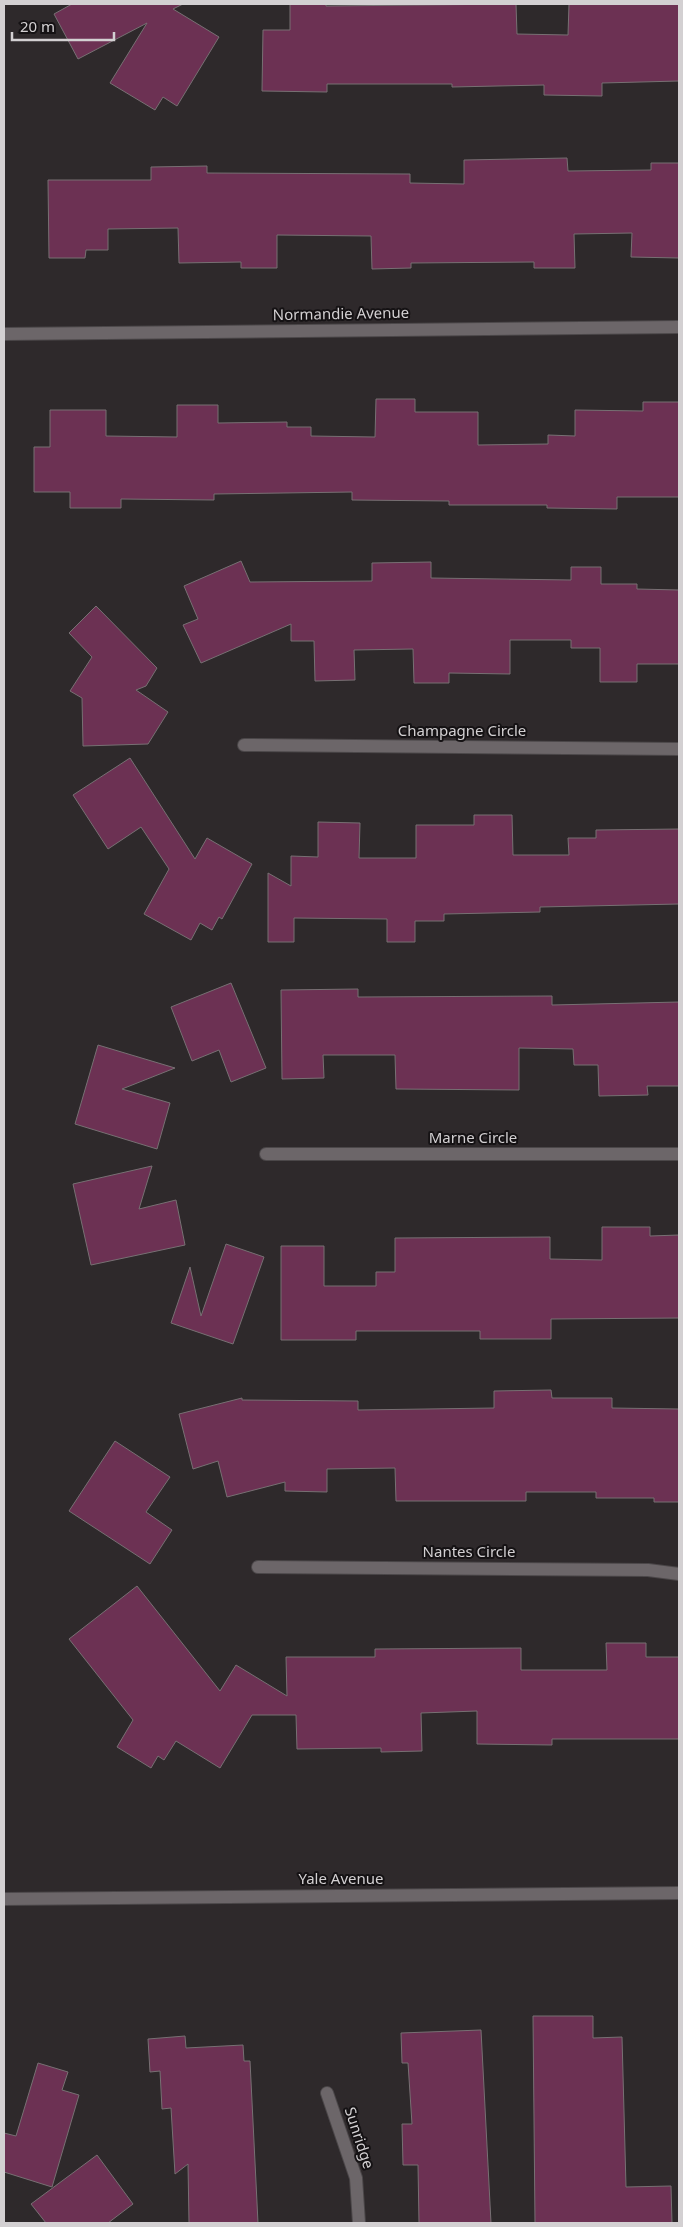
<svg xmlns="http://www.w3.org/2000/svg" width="683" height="2227" font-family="'Noto Sans',sans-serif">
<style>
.building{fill:#6c3153;stroke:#777073}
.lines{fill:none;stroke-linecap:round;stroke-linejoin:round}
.street-casing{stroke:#4b4749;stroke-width:14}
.secondary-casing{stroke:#4b4749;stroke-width:14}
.street{stroke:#6c6669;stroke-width:12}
.secondary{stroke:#6c6669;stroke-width:12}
.labels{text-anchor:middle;stroke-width:4;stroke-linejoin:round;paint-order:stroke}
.street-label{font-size:15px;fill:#d3d0d2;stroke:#151214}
</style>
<rect width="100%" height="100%" fill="#2e292b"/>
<!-- building -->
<path class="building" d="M 72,4 L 183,4 L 173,9 L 219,37 L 177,106 L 163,97 L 155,110 L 110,83 L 147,23 L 78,59 L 54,14 Z
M 290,4 L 326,4 L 326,6 L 516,4 L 517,34 L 568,35 L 569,4 L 679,4 L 679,81 L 602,83 L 602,96 L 544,95 L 544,85 L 452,87 L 452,84 L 327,84 L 327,92 L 262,91 L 263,30 L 290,30 Z
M 567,158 L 568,171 L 651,170 L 651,163 L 679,163 L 679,258 L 631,257 L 632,233 L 574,234 L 575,268 L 534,268 L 534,262 L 411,263 L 411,268 L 372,269 L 371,236 L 277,235 L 277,268 L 241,268 L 241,262 L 179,263 L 178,228 L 108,229 L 108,250 L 86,250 L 85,258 L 49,258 L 48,180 L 151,180 L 151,167 L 207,166 L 207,173 L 410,174 L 410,183 L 464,184 L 464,160 Z
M 376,399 L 415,399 L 415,412 L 478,412 L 478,445 L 548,444 L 548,435 L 575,436 L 575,410 L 643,411 L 643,402 L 679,402 L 679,497 L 617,497 L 617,509 L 547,508 L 547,505 L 449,505 L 449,501 L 352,500 L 352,492 L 214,494 L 214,500 L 121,499 L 121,508 L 70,508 L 70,492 L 34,492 L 34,447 L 50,447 L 50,410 L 106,410 L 106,436 L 177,437 L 177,405 L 218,405 L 218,423 L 287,422 L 287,427 L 311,427 L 311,436 L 375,437 Z
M 241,561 L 250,582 L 372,581 L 372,563 L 431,562 L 431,578 L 571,580 L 571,567 L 601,567 L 601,584 L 637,584 L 637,589 L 679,590 L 679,664 L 637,664 L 637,682 L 600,682 L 600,648 L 571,648 L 571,640 L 510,640 L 510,674 L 449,673 L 449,683 L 414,683 L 413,649 L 354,650 L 355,680 L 315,681 L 314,641 L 291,641 L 291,624 L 201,663 L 183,625 L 198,619 L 184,586 Z
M 96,606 L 157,668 L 146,686 L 136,690 L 168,712 L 148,744 L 83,746 L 82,698 L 70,691 L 92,657 L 69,633 Z
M 130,758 L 195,859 L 207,838 L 252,864 L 222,919 L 219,917 L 212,930 L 200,923 L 191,940 L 144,914 L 169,869 L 141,827 L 108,849 L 73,795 Z
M 474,815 L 512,815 L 513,855 L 569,855 L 568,838 L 596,838 L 596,830 L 679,829 L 679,904 L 540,907 L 540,912 L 444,914 L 444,921 L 415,921 L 415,942 L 387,942 L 387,919 L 294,918 L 294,942 L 268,942 L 268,873 L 291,886 L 291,856 L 318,857 L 318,822 L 360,823 L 359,858 L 416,858 L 416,825 L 474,825 Z
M 231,983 L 266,1068 L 231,1082 L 219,1050 L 192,1061 L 171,1007 Z
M 358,989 L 358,997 L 552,996 L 552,1005 L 679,1002 L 679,1086 L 647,1086 L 648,1095 L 599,1096 L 598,1065 L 574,1065 L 573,1049 L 519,1048 L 519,1090 L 396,1089 L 395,1055 L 323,1055 L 324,1078 L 282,1079 L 281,990 Z
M 98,1045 L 175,1068 L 122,1089 L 170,1103 L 157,1149 L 75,1124 Z
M 152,1166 L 139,1209 L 176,1200 L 185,1245 L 91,1265 L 73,1184 Z
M 602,1227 L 650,1227 L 650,1236 L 679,1235 L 679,1318 L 551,1319 L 551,1339 L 480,1339 L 480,1331 L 356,1331 L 356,1340 L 281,1340 L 281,1246 L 324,1246 L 324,1286 L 376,1286 L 376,1272 L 395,1272 L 395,1238 L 550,1237 L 550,1259 L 602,1260 Z
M 226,1244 L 264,1257 L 233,1344 L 171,1323 L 190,1267 L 201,1316 Z
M 551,1390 L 552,1398 L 612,1398 L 612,1408 L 679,1409 L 679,1502 L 654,1502 L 654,1498 L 596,1498 L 596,1492 L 526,1492 L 526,1501 L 396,1501 L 395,1468 L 327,1469 L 327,1492 L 285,1491 L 285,1482 L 227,1497 L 218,1461 L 193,1469 L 179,1414 L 242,1398 L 242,1400 L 358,1401 L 358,1410 L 494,1408 L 494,1391 Z
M 115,1441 L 170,1477 L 146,1512 L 172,1530 L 150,1564 L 69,1511 Z
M 137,1586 L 220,1691 L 236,1665 L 287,1696 L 286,1657 L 375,1657 L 375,1649 L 521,1648 L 521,1670 L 607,1670 L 606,1643 L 646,1643 L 646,1657 L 679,1657 L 679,1739 L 552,1739 L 552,1745 L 477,1744 L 477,1711 L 421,1713 L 422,1751 L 381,1752 L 381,1748 L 297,1749 L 296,1715 L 252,1715 L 220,1768 L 176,1741 L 164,1760 L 158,1756 L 151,1768 L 117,1747 L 133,1720 L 69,1639 Z
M 533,2016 L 593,2016 L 593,2038 L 622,2037 L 626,2187 L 671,2186 L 672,2223 L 535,2223 Z
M 481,2030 L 491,2223 L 419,2223 L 418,2165 L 403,2165 L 402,2124 L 412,2124 L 408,2063 L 402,2063 L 401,2033 Z
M 185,2036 L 186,2048 L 243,2045 L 244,2061 L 250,2061 L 258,2223 L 189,2223 L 188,2164 L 175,2174 L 171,2108 L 162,2109 L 160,2071 L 150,2072 L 148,2039 Z
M 38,2063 L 68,2072 L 62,2090 L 79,2095 L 52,2187 L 4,2172 L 4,2133 L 16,2136 Z
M 97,2155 L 133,2204 L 108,2223 L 46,2223 L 31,2204 Z"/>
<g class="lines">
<defs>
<path id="street" d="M 244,745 L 679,749
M 266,1154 L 679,1154
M 258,1567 L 648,1570 L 679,1574
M 327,2093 L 356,2178 L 359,2223"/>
<path id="secondary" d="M 4,334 L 679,327
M 4,1899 L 679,1893"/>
</defs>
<!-- street casing -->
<use href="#street" class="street-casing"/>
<!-- secondary casing -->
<use href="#secondary" class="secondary-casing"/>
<!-- street -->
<use href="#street" class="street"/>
<!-- secondary -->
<use href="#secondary" class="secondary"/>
</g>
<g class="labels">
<!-- street labels -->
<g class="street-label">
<text transform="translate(341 314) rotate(-1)" y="5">Normandie Avenue</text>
<text x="462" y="736">Champagne Circle</text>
<text x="473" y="1143">Marne Circle</text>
<text x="469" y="1557">Nantes Circle</text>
<text x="341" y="1884">Yale Avenue</text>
<text transform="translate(359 2138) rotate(72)" y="5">Sunridge</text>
</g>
</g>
<!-- border -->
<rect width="683" height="2227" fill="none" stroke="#d3d0d2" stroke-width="10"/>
<!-- scale -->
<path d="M12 32v8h102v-8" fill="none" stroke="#d3d0d2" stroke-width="2.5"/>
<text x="20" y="32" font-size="15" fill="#d3d0d2" stroke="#151214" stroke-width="4" paint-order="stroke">20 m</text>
</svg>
